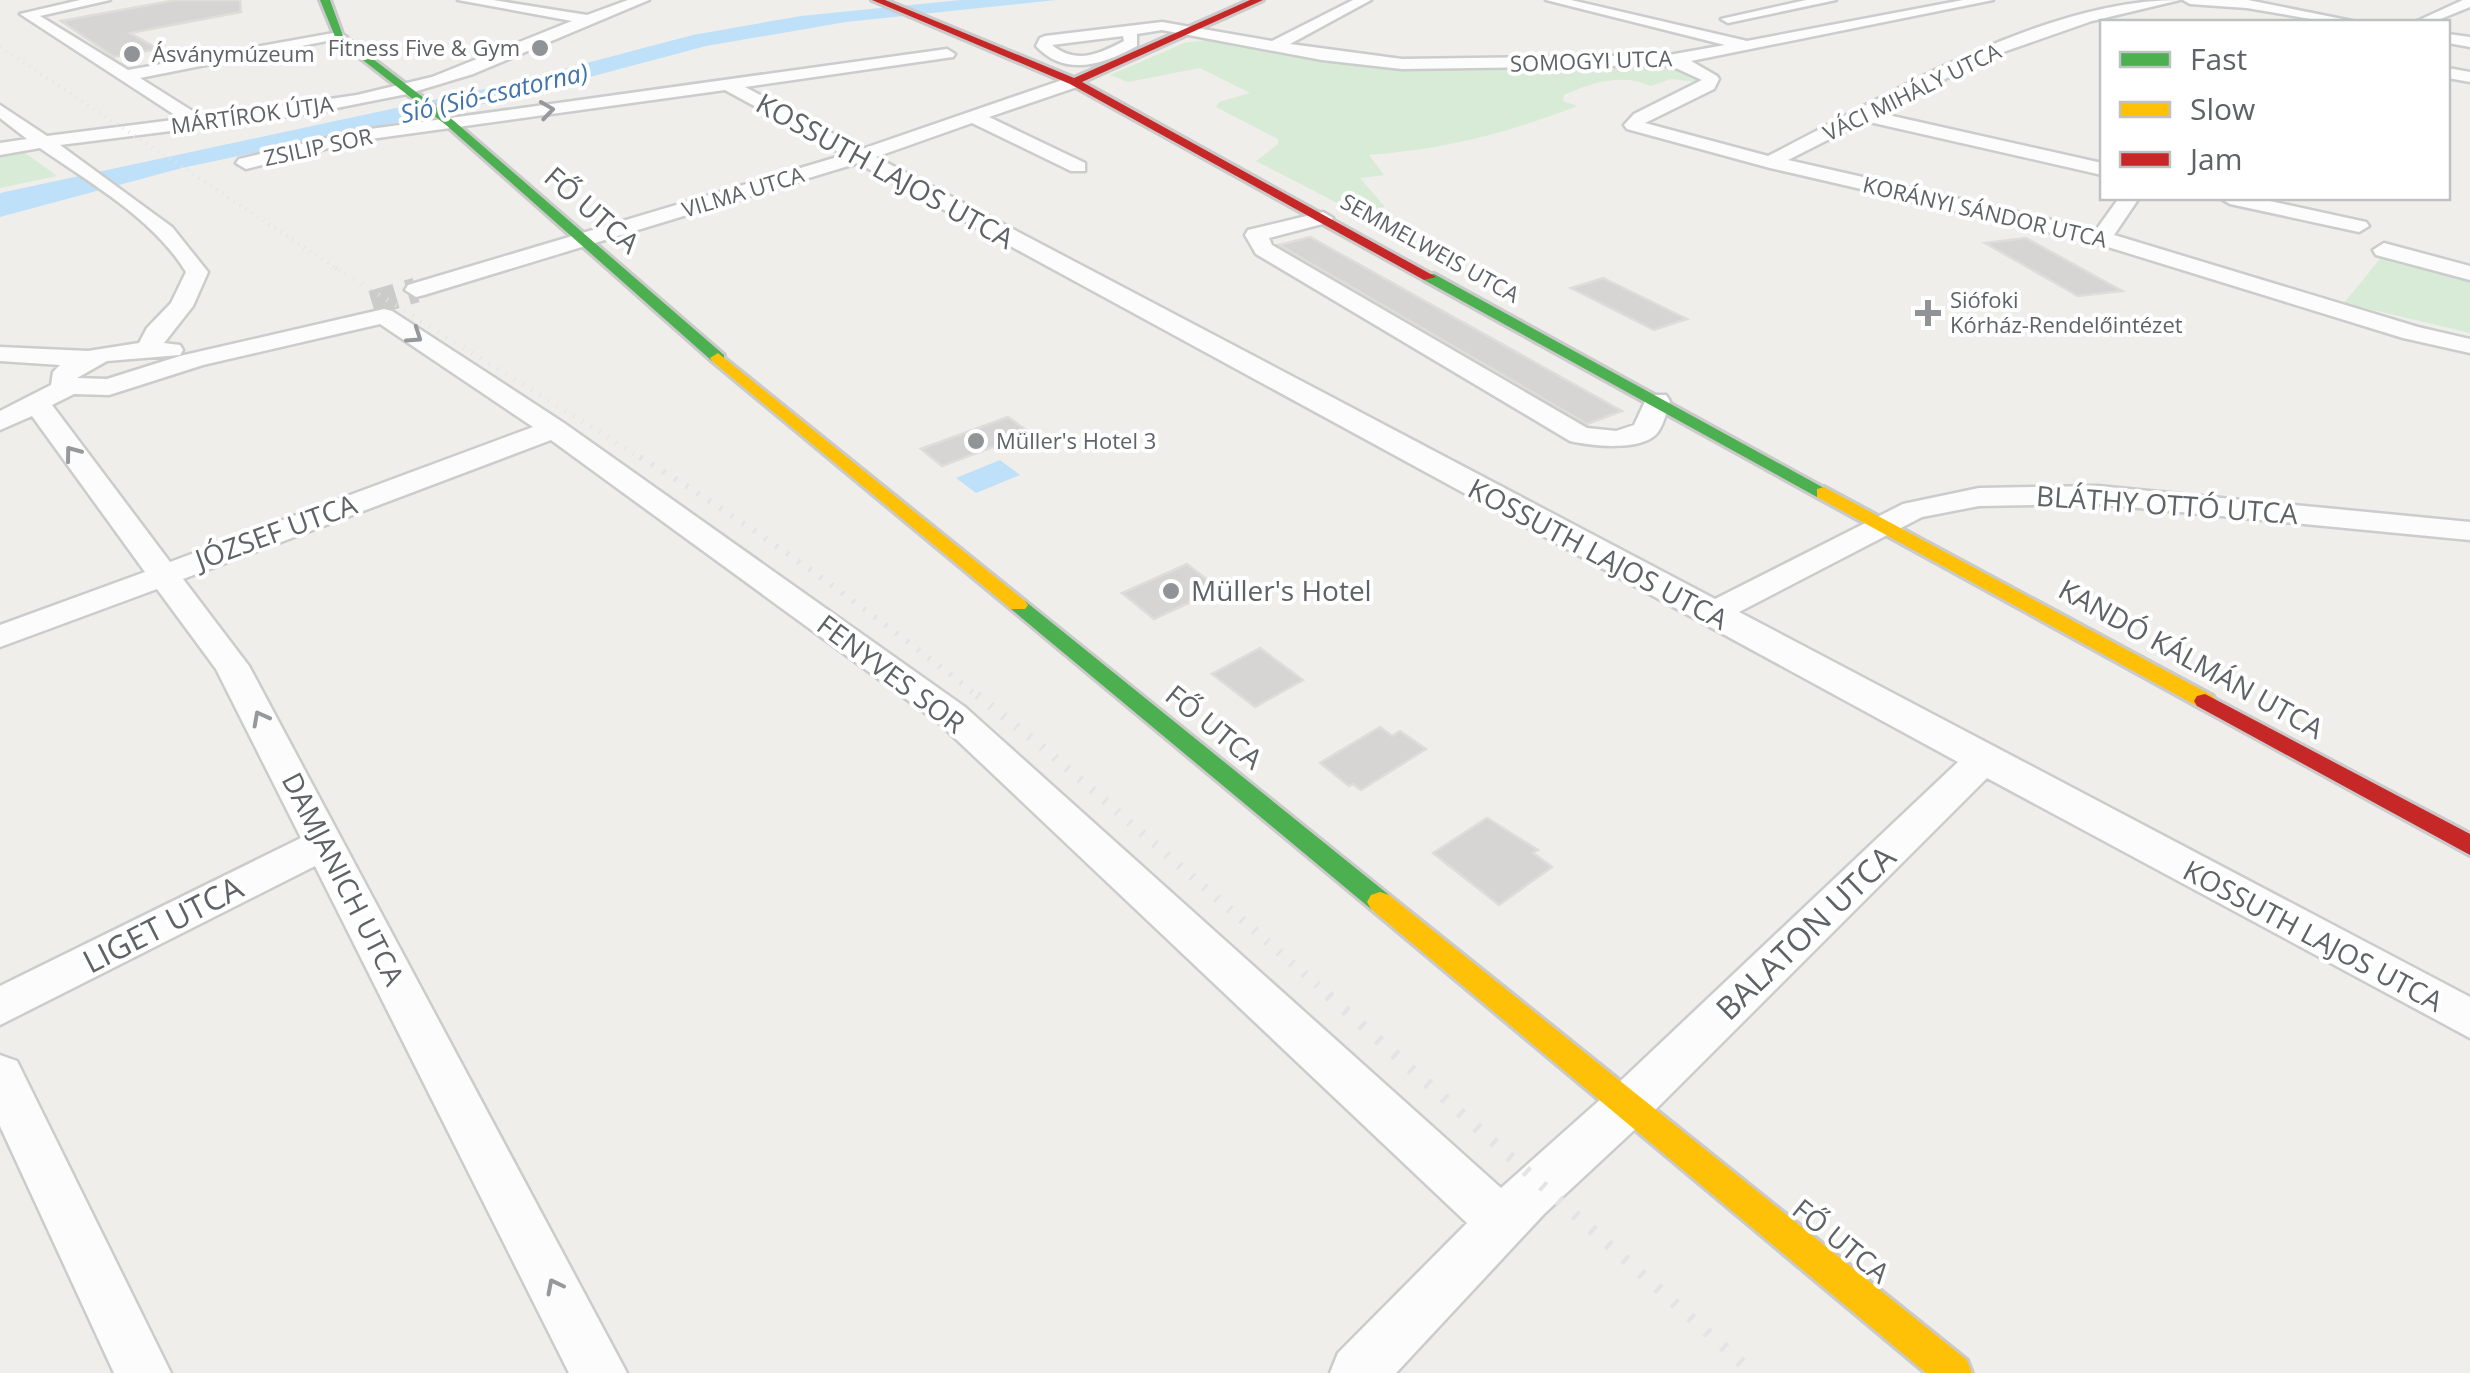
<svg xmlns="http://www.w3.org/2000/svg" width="2470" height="1373" font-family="'Open Sans',sans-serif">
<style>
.green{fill:#d8ebd6}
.water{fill:#bfe0f9}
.building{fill:#d6d5d3;stroke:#deddd9;stroke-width:2.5}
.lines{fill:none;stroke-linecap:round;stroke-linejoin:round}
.street-tunnel{stroke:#cbcbca;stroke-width:25;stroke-dasharray:25 12;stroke-linecap:butt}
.street-casing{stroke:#cbcccc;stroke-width:5}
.fast-casing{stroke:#cacacb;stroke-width:6}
.slow-casing{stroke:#cacacb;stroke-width:6}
.jam-casing{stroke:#cacacb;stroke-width:6}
.street{fill:#fdfcfc;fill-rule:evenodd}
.fast{fill:#4caf50;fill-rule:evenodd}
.slow{fill:#ffc107;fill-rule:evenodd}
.jam{fill:#c62828;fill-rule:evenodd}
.rail-far4{stroke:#e4e4e4;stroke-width:4;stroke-dasharray:1 6;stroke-linecap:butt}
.rail-far3{stroke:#e4e4e4;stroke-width:5;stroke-dasharray:1 9;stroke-linecap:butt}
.rail-far2{stroke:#e4e4e4;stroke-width:6;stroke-dasharray:2.5 11;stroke-linecap:butt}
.rail-far1{stroke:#e4e4e4;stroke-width:9;stroke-dasharray:2.5 14;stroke-linecap:butt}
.rail{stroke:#e4e4e4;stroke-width:11;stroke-dasharray:4 18;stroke-linecap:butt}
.oneway{stroke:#96999c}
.poi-dot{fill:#919496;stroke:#fff;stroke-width:4}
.labels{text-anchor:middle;stroke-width:8;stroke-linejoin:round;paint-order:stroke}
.far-poi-label{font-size:22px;fill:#5f6368;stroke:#fff;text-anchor:start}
.far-street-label{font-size:22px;fill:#5f6368;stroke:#fff}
.far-water-label{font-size:25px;font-style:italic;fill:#4174aa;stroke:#fff}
.street-label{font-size:28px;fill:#5f6368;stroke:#fff}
.poi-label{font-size:28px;fill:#5f6368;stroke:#fff;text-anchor:start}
.near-street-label{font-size:32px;fill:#5f6368;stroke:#fff}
</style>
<rect width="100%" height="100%" fill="#efeeea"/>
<!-- green -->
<path class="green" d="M 1216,39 L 1355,62 L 1658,64 L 1699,79 L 1697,82 L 1671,79 L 1651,86 C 1623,73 1592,82 1564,95 L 1563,101 L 1577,106 C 1509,133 1441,150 1369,155 L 1384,175 L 1360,178 L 1385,207 L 1351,210 L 1256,161 L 1278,144 L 1278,139 L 1216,107 L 1219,102 L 1250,93 L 1200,68 L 1128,82 L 1110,75 L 1184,43 Z
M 20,149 L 57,176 L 0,188 L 0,152 Z
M 2380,259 L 2470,282 L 2470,333 L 2344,303 Z"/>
<!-- water -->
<path class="water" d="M 961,0 L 1056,0 L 846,22 L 706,46 L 507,99 L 182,168 L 0,217 L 0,193 L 503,85 L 693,35 L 801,16 Z
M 1000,460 L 1020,475 L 976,493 L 956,478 Z"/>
<!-- building -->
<path class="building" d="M 176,0 L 240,0 L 241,12 L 130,33 L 158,49 L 114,57 L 61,21 Z
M 1310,237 L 1622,411 L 1587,424 L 1279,245 Z
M 2026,238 L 2122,291 L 2078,296 L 1985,243 Z
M 1603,278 L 1687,319 L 1654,330 L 1571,288 Z
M 1008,417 L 1030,433 L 942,466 L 921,449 Z
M 1187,564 L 1219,589 L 1154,619 L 1122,593 Z
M 1260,648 L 1303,680 L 1255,707 L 1212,674 Z
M 1380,727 L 1392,736 L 1400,731 L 1426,749 L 1361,790 L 1353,784 L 1349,786 L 1320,763 Z
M 1487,818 L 1538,850 L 1533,853 L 1552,867 L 1499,905 L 1433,853 Z"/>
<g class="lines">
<!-- street-tunnel -->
<path class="street-tunnel" d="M 372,303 L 416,290"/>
<defs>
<path id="street" d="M 80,0 L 110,0 L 40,16 L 128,70 L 339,32 L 347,37 L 140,78 L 202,117 L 255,110 L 357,95 L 432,77 L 572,21 L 458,0 L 493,0 L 587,15 L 628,0 L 649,0 L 473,74 L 407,94 L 306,114 L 60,145 L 172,227 L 208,272 L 193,306 L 164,343 L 180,345 L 183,350 L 180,355 L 107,361 L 77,378 L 107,379 L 180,356 L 384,309 L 392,311 L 564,423 L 965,707 L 1501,1188 L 1611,1090 L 1958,762 L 858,163 L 424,295 L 416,297 L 405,290 L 408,285 L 844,155 L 725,90 L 356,141 L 246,169 L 236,163 L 239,159 L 356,131 L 947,49 L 955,54 L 953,57 L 745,87 L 862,149 L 1068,78 L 1080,78 L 1080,86 L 989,117 L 1085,163 L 1085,171 L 1071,171 L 972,123 L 876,157 L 1715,599 L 1903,504 L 1979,488 L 2098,486 L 2470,522 L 2470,540 L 2098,504 L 1979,506 L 1922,517 L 1739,612 L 2470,997 L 2470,1038 L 1987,778 L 1645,1120 L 1544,1214 L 1396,1373 L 1330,1373 L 1338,1353 L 1467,1223 L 939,723 L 551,440 L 183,579 L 249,666 L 627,1373 L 569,1373 L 315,866 L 0,1025 L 0,986 L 301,838 L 216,669 L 157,589 L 0,647 L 0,625 L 145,572 L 32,416 L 0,430 L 0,411 L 51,385 L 53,372 L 60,365 L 0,361 L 0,347 L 88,351 L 139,343 L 147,328 L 171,303 L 186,272 C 153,218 90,183 40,148 L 0,155 L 0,143 L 27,139 L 0,118 L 0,105 L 47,136 L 181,119 L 20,14 ZM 380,324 L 533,427 L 170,562 L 52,405 L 74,394 L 109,395 L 203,365 Z
M 1353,0 L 1371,0 L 1290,44 L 1402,59 L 1669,55 L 1725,45 L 1546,0 L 1571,0 L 1747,41 L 1963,0 L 1993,0 L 1691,61 L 1717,76 L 1719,79 L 1714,89 L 1645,123 L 1768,156 C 1889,95 2042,0 2180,0 L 2092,21 L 1986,58 L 1879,113 L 2102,163 L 2102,175 L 1865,121 L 1788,160 L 2096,230 L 2119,198 L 2139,198 L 2114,235 L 2418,327 L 2470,339 L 2470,353 L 2403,338 L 2095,243 L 1770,168 L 1627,129 L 1624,125 L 1634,114 L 1702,80 L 1669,65 L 1402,69 L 1322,60 L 1162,30 L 1137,34 L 1137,46 C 1104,64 1066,78 1036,46 L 1040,38 L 1045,36 L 1162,22 L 1272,41 ZM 1123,36 L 1124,41 C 1099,54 1076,65 1052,45 Z
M 1806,0 L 1836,0 L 1728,23 L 1721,19 Z
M 2183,0 L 2248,0 L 2357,22 L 2328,22 L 2247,8 L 2190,4 Z
M 2463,0 L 2470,0 L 2470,7 L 2433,22 L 2415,22 Z
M 2448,34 L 2470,37 L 2470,47 L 2448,43 Z
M 2448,68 L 2470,72 L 2470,82 L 2448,78 Z
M 2220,198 L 2256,198 L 2366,222 L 2369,226 L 2359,232 L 2230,204 Z
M 1323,212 L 1333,218 L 1330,222 L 1269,238 L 1272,245 L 1587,428 L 1616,431 L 1634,425 L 1648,395 L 1666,395 L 1670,401 C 1667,410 1664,424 1658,432 C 1643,452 1592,446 1570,441 L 1256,254 L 1245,235 L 1248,230 Z
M 2384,243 L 2470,266 L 2470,280 L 2376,255 L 2373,250 Z
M 0,1055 L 17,1061 L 171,1373 L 114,1373 L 0,1126 Z"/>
<path id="fast" d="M 320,0 L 330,0 L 343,36 L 454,121 L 724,355 L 724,361 L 712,361 L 446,125 L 336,39 Z
M 1424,274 L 1434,274 L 1833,493 L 1831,497 L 1817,497 L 1424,280 Z
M 1018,599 L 1025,601 L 1389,895 L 1393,902 L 1389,909 L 1380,912 L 1371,909 L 1011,609 L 1008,605 L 1011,601 Z"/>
<path id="slow" d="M 718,353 L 1025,601 L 1028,605 L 1025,609 L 1011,609 L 712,361 L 710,358 Z
M 1824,487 L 2213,696 L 2216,701 L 2213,706 L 2197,706 L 1817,497 L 1817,489 Z
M 1380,892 L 1389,895 L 1967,1360 L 1972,1373 L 1926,1373 L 1371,909 L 1367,902 L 1371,895 Z"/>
<path id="jam" d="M 872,0 L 885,0 L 1074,78 L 1250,0 L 1263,0 L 1082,82 L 1436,277 L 1424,280 L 1070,84 Z
M 2205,694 L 2470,834 L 2470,855 L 2197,706 L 2194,701 L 2197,696 Z"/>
</defs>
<!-- street casing -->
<use href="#street" class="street-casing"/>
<!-- fast casing -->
<use href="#fast" class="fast-casing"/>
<!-- slow casing -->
<use href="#slow" class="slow-casing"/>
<!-- jam casing -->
<use href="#jam" class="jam-casing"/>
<!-- street -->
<use href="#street" class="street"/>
<!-- fast -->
<use href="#fast" class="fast"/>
<!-- slow -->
<use href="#slow" class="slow"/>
<!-- jam -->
<use href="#jam" class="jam"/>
<!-- rail-far4 -->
<path class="rail-far4" d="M 0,47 L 340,271"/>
<!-- rail-far3 -->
<path class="rail-far3" d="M 336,268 L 644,460"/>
<!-- rail-far2 -->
<path class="rail-far2" d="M 640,457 C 758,529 872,612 980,698"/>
<!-- rail-far1 -->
<path class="rail-far1" d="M 977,695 L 1046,750 L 1331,997"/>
<!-- rail -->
<path class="rail" d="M 1328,995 L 1753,1373"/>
</g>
<!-- one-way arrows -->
<defs><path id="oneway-chevron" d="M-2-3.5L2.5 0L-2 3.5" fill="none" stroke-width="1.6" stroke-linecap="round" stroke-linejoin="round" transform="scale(2.5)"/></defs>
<g class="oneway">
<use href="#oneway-chevron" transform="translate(547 110) rotate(-8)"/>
<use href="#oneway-chevron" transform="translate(415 336) rotate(34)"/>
<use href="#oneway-chevron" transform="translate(72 453) rotate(-127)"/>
<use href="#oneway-chevron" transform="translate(260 718) rotate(-118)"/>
<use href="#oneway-chevron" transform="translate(554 1286) rotate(-117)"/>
</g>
<!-- markers -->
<g class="poi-dot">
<circle cx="540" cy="48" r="10"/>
<circle cx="132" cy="54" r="10"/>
<path d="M1923 298h10v10h10v10h-10v10h-10v-10h-10v-10h10z"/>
<circle cx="976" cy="441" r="10"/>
<circle cx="1171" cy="591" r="10"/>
</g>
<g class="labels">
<!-- far-poi labels -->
<g class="far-poi-label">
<text x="520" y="56" text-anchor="end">Fitness Five &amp; Gym</text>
<text x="152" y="62">Ásványmúzeum</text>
<text x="1950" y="308">Siófoki<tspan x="1950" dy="25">Kórház-Rendelőintézet</tspan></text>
<text x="996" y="449">Müller's Hotel 3</text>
</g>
<!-- far-street labels -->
<g class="far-street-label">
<text transform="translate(1591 61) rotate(-2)" y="8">SOMOGYI UTCA</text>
<text transform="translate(1912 92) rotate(-26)" y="8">VÁCI MIHÁLY UTCA</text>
<text transform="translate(252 115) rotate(-8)" y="8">MÁRTÍROK ÚTJA</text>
<text transform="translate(318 147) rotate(-12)" y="8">ZSILIP SOR</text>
<text transform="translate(743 192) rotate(-17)" y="8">VILMA UTCA</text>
<text transform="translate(1985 212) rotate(13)" y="8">KORÁNYI SÁNDOR UTCA</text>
<text transform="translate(1430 248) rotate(29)" y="8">SEMMELWEIS UTCA</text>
</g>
<!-- far-water labels -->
<g class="far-water-label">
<text transform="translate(494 93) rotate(-13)" y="9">Sió (Sió-csatorna)</text>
</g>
<!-- street labels -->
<g class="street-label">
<text transform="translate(885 171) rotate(29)" y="10">KOSSUTH LAJOS UTCA</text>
<text transform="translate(592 210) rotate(41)" y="10">FŐ UTCA</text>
<text transform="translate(2167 505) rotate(4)" y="10">BLÁTHY OTTÓ UTCA</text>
<text transform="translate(276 532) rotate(-20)" y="10">JÓZSEF UTCA</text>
<text transform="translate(1598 554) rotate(28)" y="10">KOSSUTH LAJOS UTCA</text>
<text transform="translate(2191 659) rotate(29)" y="10">KANDÓ KÁLMÁN UTCA</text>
<text transform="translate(891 674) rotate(37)" y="10">FENYVES SOR</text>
<text transform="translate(1214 727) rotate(39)" y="10">FŐ UTCA</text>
<text transform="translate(343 879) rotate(63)" y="10">DAMJANICH UTCA</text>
<text transform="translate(2313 936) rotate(28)" y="10">KOSSUTH LAJOS UTCA</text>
<text transform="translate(1841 1241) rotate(39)" y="10">FŐ UTCA</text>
</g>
<!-- poi labels -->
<g class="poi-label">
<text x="1191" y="601">Müller's Hotel</text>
</g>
<!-- near-street labels -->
<g class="near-street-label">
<text transform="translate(163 925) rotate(-27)" y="11">LIGET UTCA</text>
<text transform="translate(1806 933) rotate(-44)" y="11">BALATON UTCA</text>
</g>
</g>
<!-- legend -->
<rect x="2100" y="20" width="350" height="180" fill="#ffffff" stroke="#bfc1c3" stroke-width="2.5"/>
<rect x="2120" y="52" width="50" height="15" fill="#4caf50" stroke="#bfc1c3" stroke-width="2.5"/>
<text x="2190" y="70" font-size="30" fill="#5f6368">Fast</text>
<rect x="2120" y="102" width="50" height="15" fill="#ffc107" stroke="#bfc1c3" stroke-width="2.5"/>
<text x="2190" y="120" font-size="30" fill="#5f6368">Slow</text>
<rect x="2120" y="152" width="50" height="15" fill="#c62828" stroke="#bfc1c3" stroke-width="2.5"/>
<text x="2190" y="170" font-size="30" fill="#5f6368">Jam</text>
</svg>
